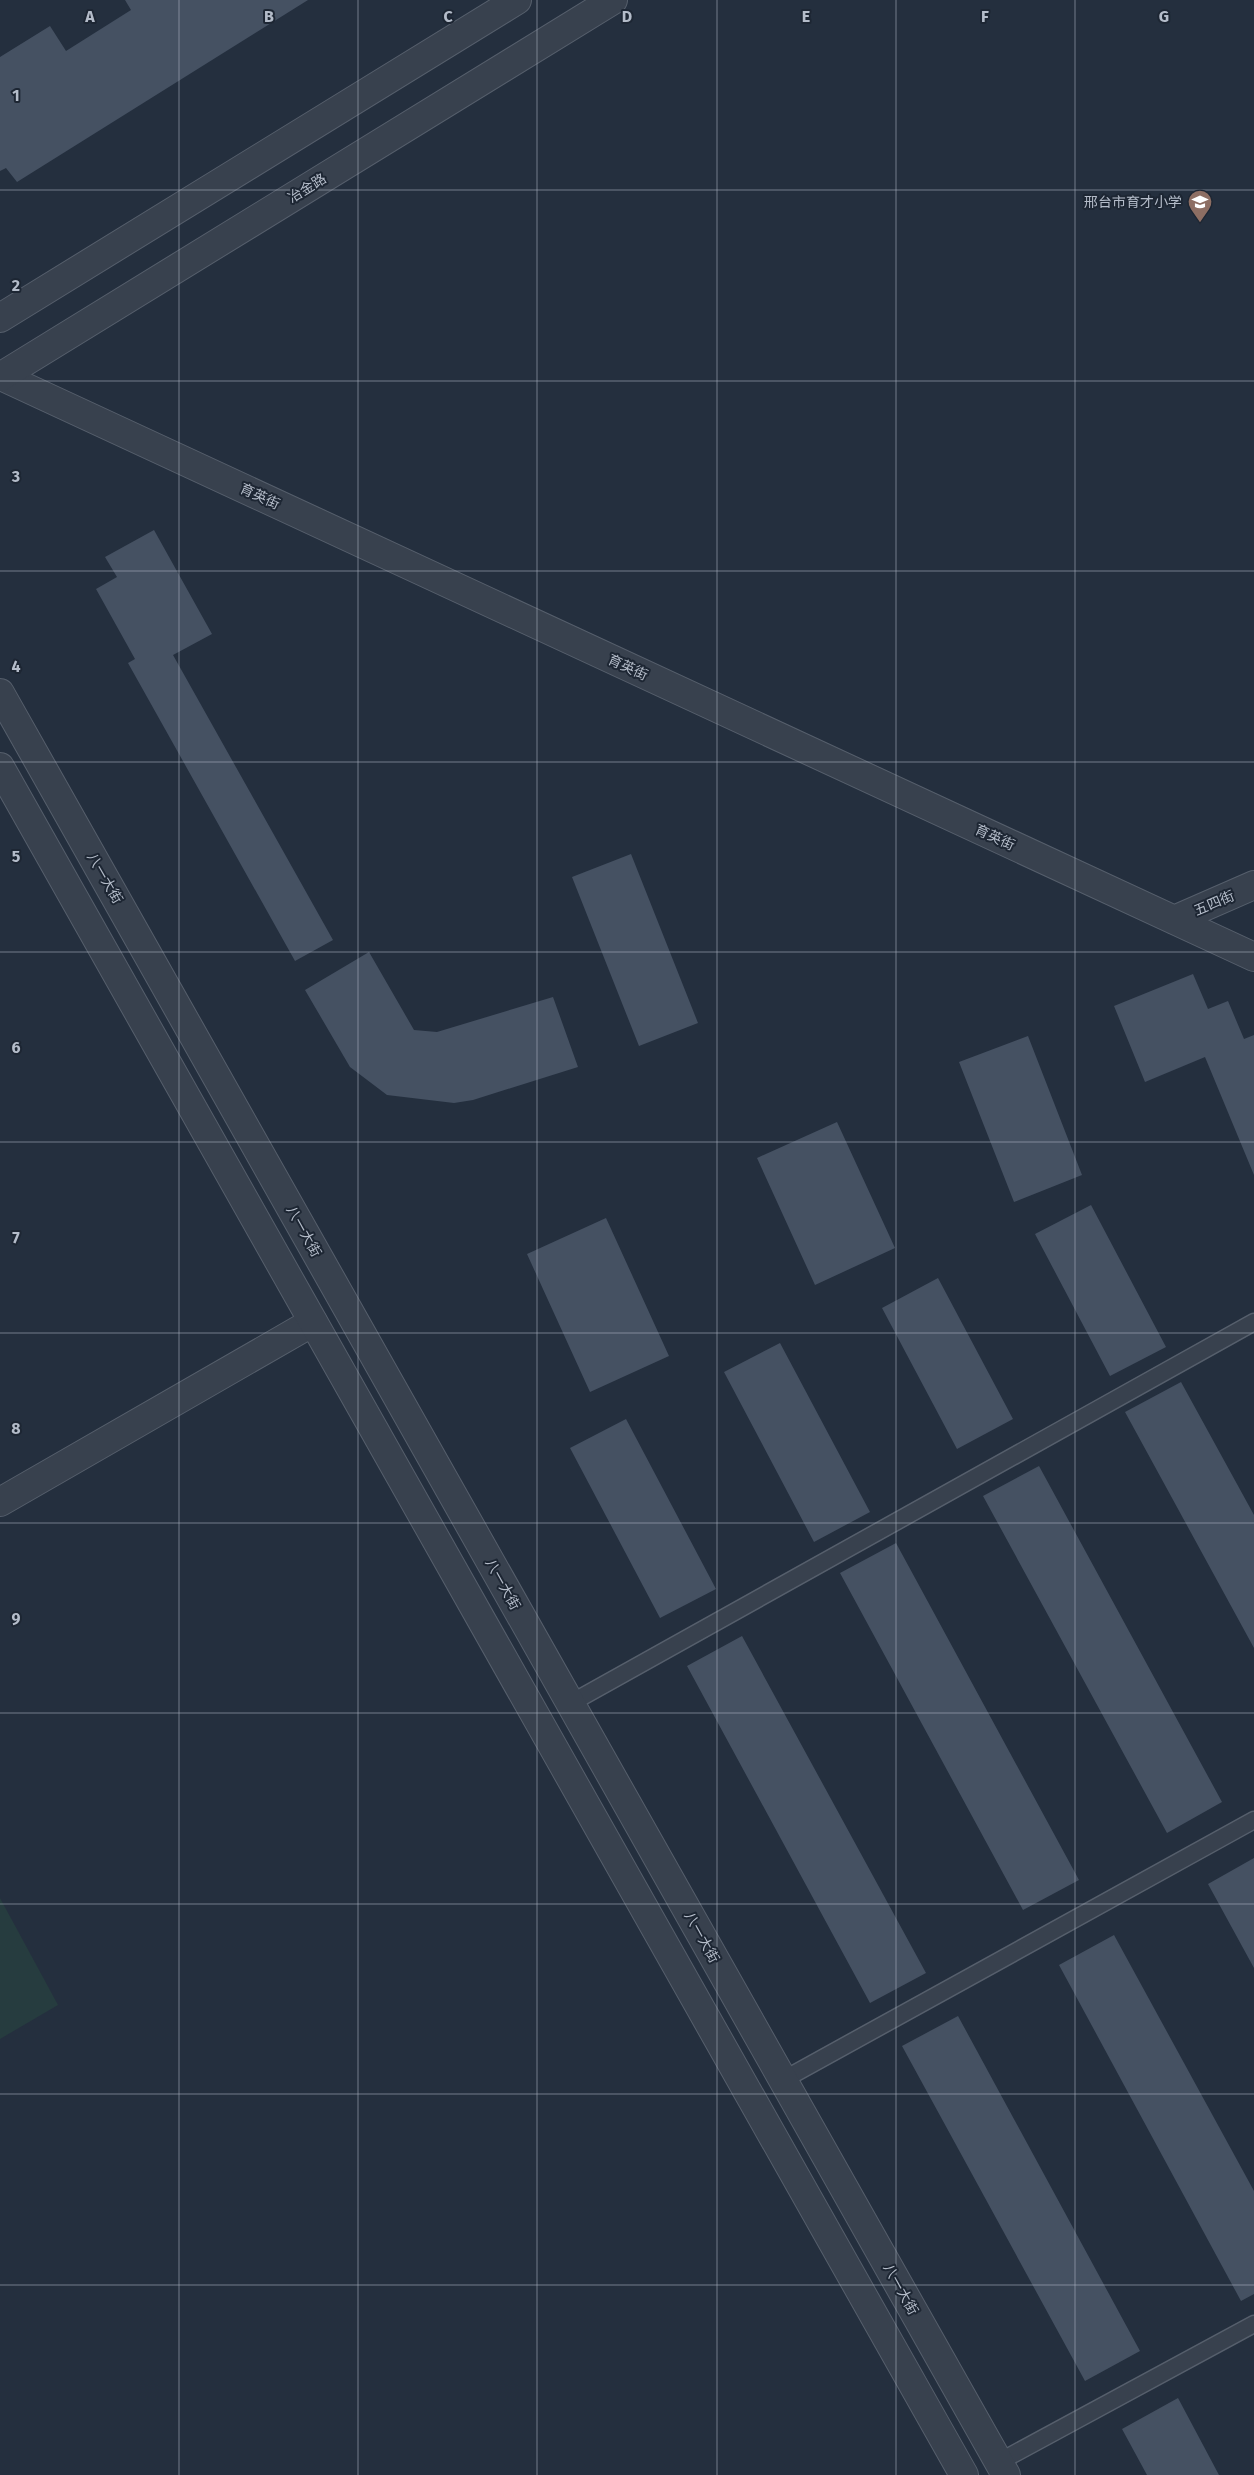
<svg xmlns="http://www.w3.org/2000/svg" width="1254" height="2475" font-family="'Fira Sans','Noto Sans SC',sans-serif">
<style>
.green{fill:#263c3f}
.building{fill:#455162}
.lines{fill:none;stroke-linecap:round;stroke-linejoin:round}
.service-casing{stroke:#565f6c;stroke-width:19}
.minor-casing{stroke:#565f6c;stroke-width:30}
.tertiary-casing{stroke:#565f6c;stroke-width:30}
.service{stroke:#38414e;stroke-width:16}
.minor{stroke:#38414e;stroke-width:28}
.tertiary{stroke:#38414e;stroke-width:28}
.grid{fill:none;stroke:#b4bcc9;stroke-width:1;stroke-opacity:0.55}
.labels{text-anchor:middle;stroke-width:4;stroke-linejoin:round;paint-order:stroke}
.street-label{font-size:14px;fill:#b4bcc9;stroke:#1d2633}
.poi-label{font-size:14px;fill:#b4bcc9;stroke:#1d2633;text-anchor:end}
.grid-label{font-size:16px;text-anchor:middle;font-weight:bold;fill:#b4bcc9;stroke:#1d2633;stroke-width:4;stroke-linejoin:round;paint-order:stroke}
</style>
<rect width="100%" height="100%" fill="#242f3e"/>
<!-- green -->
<path class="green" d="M 0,1898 L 58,2005 L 0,2039 Z"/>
<!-- building -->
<path class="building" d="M 125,0 L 308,0 L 17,182 L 6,168 L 0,171 L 0,57 L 50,26 L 66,51 L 131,10 Z
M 154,530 L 212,634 L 173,655 L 333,940 L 295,961 L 128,663 L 135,659 L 96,589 L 117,577 L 105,557 Z
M 631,854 L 698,1023 L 639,1046 L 572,877 Z
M 369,952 L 414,1030 L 437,1032 L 553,997 L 578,1067 L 473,1100 L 454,1103 L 387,1095 L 350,1067 L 305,990 Z
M 1193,974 L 1208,1009 L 1228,1001 L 1244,1039 L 1254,1035 L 1254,1175 L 1205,1057 L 1145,1082 L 1114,1006 Z
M 1028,1036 L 1082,1175 L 1014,1202 L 959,1062 Z
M 837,1122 L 895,1248 L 815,1285 L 757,1158 Z
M 1091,1205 L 1166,1347 L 1110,1376 L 1035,1234 Z
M 606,1218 L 669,1356 L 590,1392 L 527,1254 Z
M 938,1278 L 1013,1419 L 957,1449 L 882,1308 Z
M 780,1343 L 870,1512 L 814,1542 L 724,1372 Z
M 1181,1382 L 1254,1515 L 1254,1648 L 1125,1412 Z
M 626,1419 L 716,1589 L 660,1618 L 570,1448 Z
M 1039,1466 L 1222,1802 L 1167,1833 L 983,1496 Z
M 896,1543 L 1079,1880 L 1023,1910 L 840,1573 Z
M 742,1636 L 926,1973 L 870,2003 L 687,1666 Z
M 1254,1858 L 1254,1968 L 1208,1884 Z
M 1114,1935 L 1254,2191 L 1254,2294 L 1241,2301 L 1059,1965 Z
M 958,2016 L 1140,2351 L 1085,2381 L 902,2046 Z
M 1178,2398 L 1219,2475 L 1147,2475 L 1122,2429 Z"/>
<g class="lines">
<defs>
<path id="service" d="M 571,1703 L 1254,1322
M 783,2080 L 1254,1820
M 999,2462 L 1254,2324"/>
<path id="minor" d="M 1,376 L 1254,957
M 1174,920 L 1254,885
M 0,1502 L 313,1322"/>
<path id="tertiary" d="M 0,318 L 517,0
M 0,377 L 613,0
M 0,693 L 1006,2475
M 0,767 L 964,2475"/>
</defs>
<!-- service casing -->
<use href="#service" class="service-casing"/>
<!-- minor casing -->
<use href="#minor" class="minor-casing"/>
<!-- tertiary casing -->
<use href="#tertiary" class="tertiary-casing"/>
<!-- service -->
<use href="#service" class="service"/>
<!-- minor -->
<use href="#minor" class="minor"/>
<!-- tertiary -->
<use href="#tertiary" class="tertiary"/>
</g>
<!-- grid -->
<path class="grid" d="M 179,0 L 179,2475M 358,0 L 358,2475M 537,0 L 537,2475M 717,0 L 717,2475M 896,0 L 896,2475M 1075,0 L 1075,2475M 0,190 L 1254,190M 0,381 L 1254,381M 0,571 L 1254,571M 0,762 L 1254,762M 0,952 L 1254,952M 0,1142 L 1254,1142M 0,1333 L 1254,1333M 0,1523 L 1254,1523M 0,1713 L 1254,1713M 0,1904 L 1254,1904M 0,2094 L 1254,2094M 0,2285 L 1254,2285"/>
<!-- icons -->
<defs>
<symbol id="school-pin" viewBox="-11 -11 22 30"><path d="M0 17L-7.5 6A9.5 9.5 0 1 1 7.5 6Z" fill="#8d6e63" stroke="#1d2633"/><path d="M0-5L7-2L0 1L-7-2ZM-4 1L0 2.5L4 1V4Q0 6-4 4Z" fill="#fff"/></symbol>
</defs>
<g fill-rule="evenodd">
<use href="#school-pin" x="1186" y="188" width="28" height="38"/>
</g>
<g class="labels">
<!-- street labels -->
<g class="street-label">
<text transform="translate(307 188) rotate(-32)" y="5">冶金路</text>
<text transform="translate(260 496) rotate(25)" y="5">育英街</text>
<text transform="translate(628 667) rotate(25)" y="5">育英街</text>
<text transform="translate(995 837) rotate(25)" y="5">育英街</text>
<text transform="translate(105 878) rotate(60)" y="5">八一大街</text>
<text transform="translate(1214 903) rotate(-23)" y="5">五四街</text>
<text transform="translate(304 1231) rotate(61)" y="5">八一大街</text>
<text transform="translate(503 1584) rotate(61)" y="5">八一大街</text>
<text transform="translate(702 1937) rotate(61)" y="5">八一大街</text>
<text transform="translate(901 2289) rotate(61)" y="5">八一大街</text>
</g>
<!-- poi labels -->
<g class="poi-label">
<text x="1182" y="207">邢台市育才小学</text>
</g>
</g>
<g class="grid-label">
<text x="90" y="22">A</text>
<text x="269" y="22">B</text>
<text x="448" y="22">C</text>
<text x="627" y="22">D</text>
<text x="806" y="22">E</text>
<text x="985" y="22">F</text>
<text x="1164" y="22">G</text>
<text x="16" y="101">1</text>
<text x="16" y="291">2</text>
<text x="16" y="482">3</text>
<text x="16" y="672">4</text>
<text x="16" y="862">5</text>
<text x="16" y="1053">6</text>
<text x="16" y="1243">7</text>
<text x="16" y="1434">8</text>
<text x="16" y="1624">9</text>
</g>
</svg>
